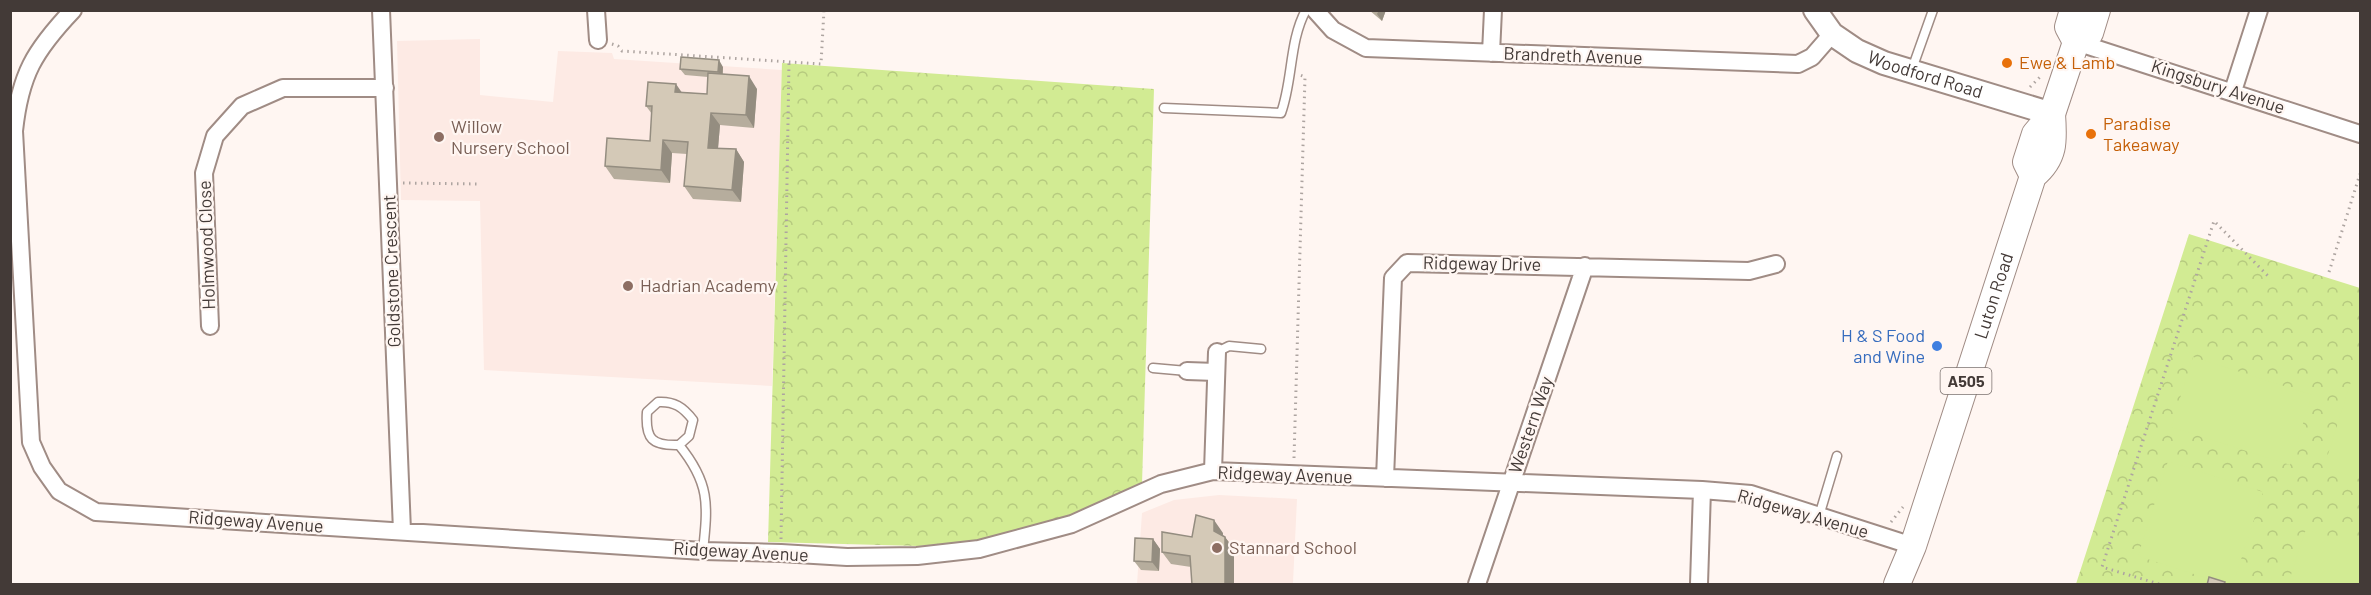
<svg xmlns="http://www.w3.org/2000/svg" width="2371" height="595" font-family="Barlow,sans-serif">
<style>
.built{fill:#fdeae4}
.park{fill:url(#park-crowns)}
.garden{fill:#d2eb93}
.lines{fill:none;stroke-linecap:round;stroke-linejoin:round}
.lane-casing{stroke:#a08c85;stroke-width:11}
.street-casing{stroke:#a08c85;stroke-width:20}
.secondary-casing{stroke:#a08c85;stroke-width:26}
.primary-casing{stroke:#a08c85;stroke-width:28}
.path{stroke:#ada4a0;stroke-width:3;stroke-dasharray:1.5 4.5;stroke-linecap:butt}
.lane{stroke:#fff;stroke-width:8}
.street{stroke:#fff;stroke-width:16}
.secondary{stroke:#fff;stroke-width:22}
.primary{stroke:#fff;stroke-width:26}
.wall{fill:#b6ad9d}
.shaded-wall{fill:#948d80}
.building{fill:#d4c9b7;stroke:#948d80;stroke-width:1.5}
.food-dot{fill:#e8710a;stroke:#fff6f2;stroke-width:2}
.education-dot{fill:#8d6e63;stroke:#fff6f2;stroke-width:2}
.shop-dot{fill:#3f7fe0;stroke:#fff6f2;stroke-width:2}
.labels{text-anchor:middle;stroke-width:4.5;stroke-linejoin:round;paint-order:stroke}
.shield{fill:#fff6f2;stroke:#7b726f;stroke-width:1.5}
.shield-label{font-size:16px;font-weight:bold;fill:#433a37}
.street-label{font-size:18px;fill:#433a37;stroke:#fff6f2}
.food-label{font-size:18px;fill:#c56008;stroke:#fff6f2;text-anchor:start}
.education-label{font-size:18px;fill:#785e54;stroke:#fff6f2;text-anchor:start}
.shop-label{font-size:18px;fill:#366cbe;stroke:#fff6f2;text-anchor:end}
</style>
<defs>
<pattern id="park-crowns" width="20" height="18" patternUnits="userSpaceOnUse" patternTransform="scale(1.5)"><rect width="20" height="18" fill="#d2eb93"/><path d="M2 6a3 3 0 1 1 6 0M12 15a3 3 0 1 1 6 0" fill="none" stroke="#b6ca7f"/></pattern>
</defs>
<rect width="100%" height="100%" fill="#fff6f2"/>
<!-- built -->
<path class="built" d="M 480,39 L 480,95 L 553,102 L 558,51 L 612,53 L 614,59 L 782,70 L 772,386 L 484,370 L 480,201 L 401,200 L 397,41 Z
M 1219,495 L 1297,499 L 1293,583 L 1328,584 L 1137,584 L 1142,513 L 1174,500 Z"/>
<!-- park -->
<path class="park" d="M 782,63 L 1154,89 L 1142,484 L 1067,519 L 987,540 L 919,546 L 768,542 Z
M 2189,234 L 2360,288 L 2360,584 L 2076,584 Z"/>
<!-- garden -->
<path class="garden" d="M 2360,353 L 2360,479 L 2324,467 Z
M 2193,357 L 2312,395 L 2290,465 L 2171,427 Z
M 2168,461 L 2263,492 L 2233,584 L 2225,584 L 2138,556 Z
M 2306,529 L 2360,547 L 2360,584 L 2288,584 Z"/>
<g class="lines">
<defs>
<path id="lane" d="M 1912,69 L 1933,10
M 1164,108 L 1281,113 C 1293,80 1289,41 1306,10
M 1217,352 L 1229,346 L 1261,349
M 1153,368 L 1187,371
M 679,445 L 689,436 L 693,420 C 683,407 674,401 658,402 L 647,412 C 645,439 652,446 679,445 C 710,483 708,504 703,551
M 1819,516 L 1837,456"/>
<path id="street" d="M 73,10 C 34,51 20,75 14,131 L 31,442 L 42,467 L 59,491 L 96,512 L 703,551 L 781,553 L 847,557 L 917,556 L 979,549 L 1072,524 L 1161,484 L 1213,471 L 1702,490 L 1751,494 L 1913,546
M 381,10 L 402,531
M 596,10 L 598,40
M 1315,10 L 1333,30 L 1366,48 L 1798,64 L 1812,57 L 1832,34
M 2076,42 L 2360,134
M 1491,53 L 1493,10
M 2233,91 L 2259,10
M 210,326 L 204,173 L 215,136 L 242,106 L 283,88 L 385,88
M 1187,371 L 1216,372
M 1213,471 L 1217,352
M 1385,478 L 1393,278 L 1407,263 L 1749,271 L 1776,264
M 1477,584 L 1585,266
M 1699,584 L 1702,490"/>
<g id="secondary">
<path id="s1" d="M 1815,10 L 1832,34 L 1857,51 L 1884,63 L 2052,114"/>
</g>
<g id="primary">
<path d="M 2073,10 L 2068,27 L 2076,42"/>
<path d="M 2033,176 L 2026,162 L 2035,134 L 2052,114 L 2076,42 L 2090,33 L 2097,10"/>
<path id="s2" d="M 1897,584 L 1913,546 L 2033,176 C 2055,158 2054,141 2052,114"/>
</g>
</defs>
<!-- lane casing -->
<use href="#lane" class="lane-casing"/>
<!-- street casing -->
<use href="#street" class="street-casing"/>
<!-- secondary casing -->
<use href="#secondary" class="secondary-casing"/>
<!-- primary casing -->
<use href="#primary" class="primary-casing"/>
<!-- path -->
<path class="path" d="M 612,44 L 618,46 L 622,51 L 821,64 L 824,10
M 2030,87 L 2042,75
M 403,183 L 479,184
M 2329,272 L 2360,174
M 1294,458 L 1305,77 L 1300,75
M 1891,522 L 1903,507
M 781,539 L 789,62
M 2159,584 L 2102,567 L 2214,221 L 2268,276"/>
<!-- lane -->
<use href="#lane" class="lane"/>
<!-- street -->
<use href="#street" class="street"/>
<!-- secondary -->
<use href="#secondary" class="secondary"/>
<!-- primary -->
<use href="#primary" class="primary"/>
</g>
<!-- wall -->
<path class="wall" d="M 1369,10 L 1386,10 L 1382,21 Z
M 723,67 L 723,74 L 757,89 L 754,128 L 720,125 L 718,148 L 736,149 L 744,162 L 741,202 L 693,199 L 684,186 L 687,154 L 672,153 L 670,183 L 614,179 L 605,166 L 650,141 L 652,114 L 646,106 L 681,92 L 707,94 L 708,77 L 685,75 L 680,69 Z
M 1223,533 L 1223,536 L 1225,537 L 1234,549 L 1191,567 L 1171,564 L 1162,552 L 1192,537 Z
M 1153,539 L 1160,549 L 1159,571 L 1141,570 L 1134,561 Z"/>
<!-- shaded-wall -->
<path class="shaded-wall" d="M 1379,10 L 1386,10 L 1382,21 L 1377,14 Z
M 719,60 L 723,67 L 722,78 L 718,72 Z
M 749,76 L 757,89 L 754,128 L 746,115 Z
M 676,84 L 685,97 L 675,92 Z
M 711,113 L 720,125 L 717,160 L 708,148 Z
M 663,140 L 672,153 L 670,183 L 661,170 Z
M 736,149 L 744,162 L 741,202 L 732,190 Z
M 1214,520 L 1223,533 L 1222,544 L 1214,531 Z
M 1225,537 L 1234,549 L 1234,585 L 1225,585 Z
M 1153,539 L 1160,549 L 1159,571 L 1152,562 Z"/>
<!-- building -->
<path class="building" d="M 681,57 L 719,60 L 718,72 L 680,69 Z
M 708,73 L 749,76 L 746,115 L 711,113 L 708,148 L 736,149 L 732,190 L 684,186 L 688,142 L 663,140 L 661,170 L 605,166 L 607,138 L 650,141 L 652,106 L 646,106 L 648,82 L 676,84 L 675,92 L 707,94 Z
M 1196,515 L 1214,520 L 1214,531 L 1225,537 L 1225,585 L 1192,585 L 1190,556 L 1162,552 L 1162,532 L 1192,537 Z
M 1135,538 L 1153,539 L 1152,562 L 1134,561 Z
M 2209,577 L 2225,582 L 2224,585 L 2207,585 Z"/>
<!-- markers -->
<g class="food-dot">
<circle cx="2007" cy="63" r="6"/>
<circle cx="2091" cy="134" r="6"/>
</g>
<g class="education-dot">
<circle cx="439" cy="137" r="6"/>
<circle cx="628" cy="286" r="6"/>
<circle cx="1217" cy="548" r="6"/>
</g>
<circle class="shop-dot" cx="1937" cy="346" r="6"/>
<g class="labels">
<!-- shield labels -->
<rect class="shield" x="1940.5" y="368" width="51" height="26" rx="4.5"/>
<g class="shield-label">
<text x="1966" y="387">A505</text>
</g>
<!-- street labels -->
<g class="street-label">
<text transform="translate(1573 56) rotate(2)" y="6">Brandreth Avenue</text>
<text dy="6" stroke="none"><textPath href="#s1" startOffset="132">Woodford Road</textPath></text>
<text transform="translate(2218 87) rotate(18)" y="6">Kingsbury Avenue</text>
<text transform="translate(207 245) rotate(-92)" y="6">Holmwood Close</text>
<text transform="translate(1482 264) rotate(1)" y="6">Ridgeway Drive</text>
<text transform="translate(392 271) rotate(-92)" y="6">Goldstone Crescent</text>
<text dy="6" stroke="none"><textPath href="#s2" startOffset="304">Luton Road</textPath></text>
<text transform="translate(1531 425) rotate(-71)" y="6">Western Way</text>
<text transform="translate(1285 475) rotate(2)" y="6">Ridgeway Avenue</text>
<text transform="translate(1803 514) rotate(16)" y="6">Ridgeway Avenue</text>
<text transform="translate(256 522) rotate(4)" y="6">Ridgeway Avenue</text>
<text transform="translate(741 552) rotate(3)" y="6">Ridgeway Avenue</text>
</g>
<!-- food labels -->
<g class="food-label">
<text x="2019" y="69">Ewe &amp; Lamb</text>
<text x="2103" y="130">Paradise<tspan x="2103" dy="21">Takeaway</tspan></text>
</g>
<!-- education labels -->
<g class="education-label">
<text x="451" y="133">Willow<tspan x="451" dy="21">Nursery School</tspan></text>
<text x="640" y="292">Hadrian Academy</text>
<text x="1229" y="554">Stannard School</text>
</g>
<!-- shop labels -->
<g class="shop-label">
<text x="1925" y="342">H &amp; S Food<tspan x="1925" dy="21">and Wine</tspan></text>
</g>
</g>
<!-- border -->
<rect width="2371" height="595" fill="none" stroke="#433a37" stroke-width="24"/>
</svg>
